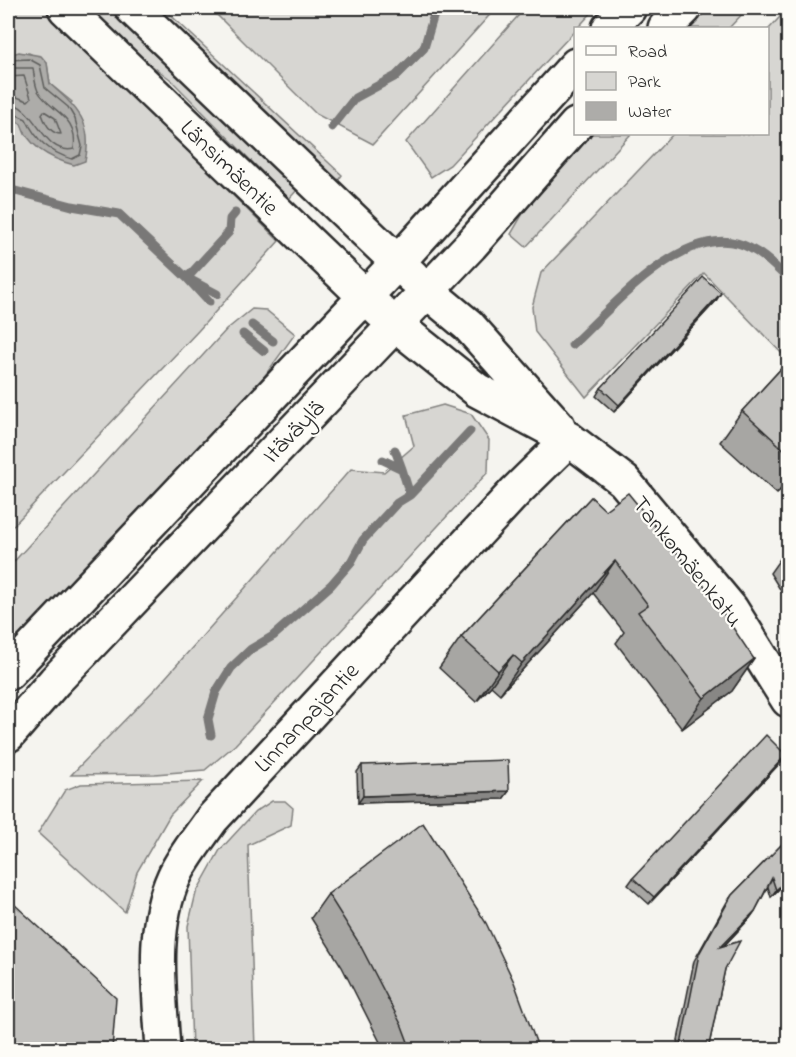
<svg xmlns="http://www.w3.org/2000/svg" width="796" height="1057" font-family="'Indie Flower',sans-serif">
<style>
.green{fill:#d7d6d2;stroke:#81807e;stroke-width:1.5}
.water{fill:#adaca9;stroke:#797877;stroke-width:1.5}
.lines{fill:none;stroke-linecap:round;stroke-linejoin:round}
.shore{stroke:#5f5f5d;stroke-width:1.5}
.stream{stroke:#797877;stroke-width:9}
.minor-casing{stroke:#2b2b2b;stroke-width:38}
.major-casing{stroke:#2b2b2b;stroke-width:38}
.minor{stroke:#fdfcf7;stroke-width:33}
.major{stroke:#fdfcf7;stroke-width:33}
.wall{fill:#a7a6a3;stroke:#2b2b2b;stroke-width:1.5}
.shaded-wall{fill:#888785;stroke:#2b2b2b;stroke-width:1.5}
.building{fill:#c2c1be;stroke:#2b2b2b;stroke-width:1.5}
.labels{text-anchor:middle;stroke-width:4.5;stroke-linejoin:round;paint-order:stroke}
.street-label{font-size:24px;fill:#2b2b2b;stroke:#fdfcf7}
</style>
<rect width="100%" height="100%" fill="#f5f4ef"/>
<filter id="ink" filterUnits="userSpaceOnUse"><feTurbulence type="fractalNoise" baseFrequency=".0167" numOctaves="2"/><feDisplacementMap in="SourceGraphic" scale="12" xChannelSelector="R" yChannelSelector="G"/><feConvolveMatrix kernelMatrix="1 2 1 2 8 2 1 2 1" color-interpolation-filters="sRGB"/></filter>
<g filter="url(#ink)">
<!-- green -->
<path class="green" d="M 8,8 L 44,8 L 279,241 L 198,331 L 8,531 L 8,116 L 21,124 L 25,134 L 72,102 L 50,84 L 47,63 L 29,53 L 8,55 Z
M 85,8 L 113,8 L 297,190 L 289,199 L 170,79 L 122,44 Z
M 146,8 L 163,8 L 342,175 L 335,185 Z
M 210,8 L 496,8 L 373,144 L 316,114 Z
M 525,8 L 596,8 L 450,165 L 431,177 L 406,142 Z
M 709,8 L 748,8 L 729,28 L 689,28 Z
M 788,8 L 788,360 L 704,273 L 586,397 L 535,332 L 532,307 L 541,273 L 673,134 L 768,134 L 768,30 Z
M 591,134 L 631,134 L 526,247 L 511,234 L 529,203 Z
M 252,309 L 266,310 L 295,334 L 253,392 L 8,651 L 8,568 L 226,330 Z
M 443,405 L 471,414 L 489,440 L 488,472 L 235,745 L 205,770 L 155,774 L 71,775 L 158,686 L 351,469 L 384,472 L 414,446 L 406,415 Z
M 203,781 L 170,815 L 137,872 L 125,912 L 38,833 L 65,790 L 81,784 Z
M 272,801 L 285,801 L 293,808 L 291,825 L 248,845 L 255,1049 L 192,1049 L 188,926 L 196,893 L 220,850 L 255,812 Z"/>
<!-- water -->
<path class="water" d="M 19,52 L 41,56 L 47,63 L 50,84 C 76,107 94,122 85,161 L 74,165 C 51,159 29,147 21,124 L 8,116 L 8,55 Z"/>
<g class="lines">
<!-- shore -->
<path class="shore" d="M 8,60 L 29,59 L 40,65 L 45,88 L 68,107 L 75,119 L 82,146 L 80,155 L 72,159 C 49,152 36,140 26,119 L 8,111
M 8,68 L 33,68 C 34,75 35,85 38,91 C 50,112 79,115 74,149 C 42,156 37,105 8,103
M 8,77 L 24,76 L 31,98 L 28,101 L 8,94
M 44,111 L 55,118 L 61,134 C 50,134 45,123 42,114 Z"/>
<!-- stream -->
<path class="stream" d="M 332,127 L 355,98 L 396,76 L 424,48 L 435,11 L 442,8
M 8,189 L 72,206 L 119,214 L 187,278 L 209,302
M 217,294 L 187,278 L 229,232 L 230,219 L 235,213
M 252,325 L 273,341
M 243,334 L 264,351
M 572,345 C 610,310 678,228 737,243 C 757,248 774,265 788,279
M 395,450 L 402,469
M 410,495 L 470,431
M 211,735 L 208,719 L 216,692 L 231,668 L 251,649 L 273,636 L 331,585 L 351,562 L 363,540 L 397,503 L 410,495 L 402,469 L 383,460"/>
<defs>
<path id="minor" d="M 427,291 L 468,325 L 558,426
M 396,325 L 477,390 L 569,439 L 624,481 L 731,609 L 788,700
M 163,1050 C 160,993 150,930 174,877 C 183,857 199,838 212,819 L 516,491 L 569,439"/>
<path id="major" d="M 65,8 L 381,312
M 132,8 L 413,277
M 609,28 L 629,8
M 665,28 L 685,8
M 8,673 L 397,263 L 576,65
M 8,735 L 55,681 L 471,245 L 576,125"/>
</defs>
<!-- minor casing -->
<use href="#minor" class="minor-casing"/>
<!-- major casing -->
<use href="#major" class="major-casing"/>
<!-- minor -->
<use href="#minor" class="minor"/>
<!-- major -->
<use href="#major" class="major"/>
</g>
<!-- wall -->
<path class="wall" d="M 716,301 L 614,412 L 596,396 L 601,388 Z
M 789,360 L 789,482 L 777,494 L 720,442 L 742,411 Z
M 591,497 L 754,659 L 732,691 L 682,729 L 616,643 L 624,632 L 593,593 L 500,694 L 491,686 L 476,702 L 439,668 L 461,637 Z
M 789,546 L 789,604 L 770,573 Z
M 781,762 L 649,904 L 628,885 L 633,878 Z
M 362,765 L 509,791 L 503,799 L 358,803 L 357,772 Z
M 789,837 L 789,879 L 771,897 L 768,887 L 755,911 L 750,918 L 723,947 L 725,969 L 708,1050 L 676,1050 L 694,961 L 727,902 L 732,895 Z
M 328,894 L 539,1050 L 384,1050 L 342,967 L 311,918 Z
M 789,925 L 789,955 L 782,934 Z"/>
<!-- shaded-wall -->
<path class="shaded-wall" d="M 721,293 L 716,301 L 614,412 L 619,405 Z
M 789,478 L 789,482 L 777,494 Z
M 615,561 L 593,593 L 500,694 L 522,663 Z
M 513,655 L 491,686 L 476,702 L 498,671 Z
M 754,659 L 732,691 L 682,729 L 704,698 Z
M 786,755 L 781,762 L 649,904 L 654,897 Z
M 509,791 L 503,799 L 358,803 L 363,796 Z
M 789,877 L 789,879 L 771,897 L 776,890 Z
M 755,911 L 750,918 L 715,955 L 720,947 Z"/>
<!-- building -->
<path class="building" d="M 703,277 L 721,293 L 619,405 L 601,388 Z
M 789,360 L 789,454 L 742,411 Z
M 628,493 L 709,592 L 754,659 L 704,698 L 638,612 L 648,605 L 615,561 L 522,663 L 513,655 L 498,671 L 461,637 L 591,497 L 605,510 Z
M 766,735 L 786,755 L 654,897 L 633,878 Z
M 508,760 L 509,791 L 363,796 L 362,765 Z
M 423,823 L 486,923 L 514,982 L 539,1050 L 411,1050 L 402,1026 L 359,943 L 328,894 Z
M 789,837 L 789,877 L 776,890 L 772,878 L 755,911 L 720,947 L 740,941 L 725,969 L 708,1050 L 680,1050 L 699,954 L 732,895 Z
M 14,904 L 116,998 L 112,1050 L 8,1050 L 8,911 Z"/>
</g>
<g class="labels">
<!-- street labels -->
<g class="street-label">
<text transform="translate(230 167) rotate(44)" y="8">Länsimäentie</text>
<text transform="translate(293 431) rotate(-46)" y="8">Itäväylä</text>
<text transform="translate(688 561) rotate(51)" y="8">Tankomäenkatu</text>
<text transform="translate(306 717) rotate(-47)" y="8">Linnanpajantie</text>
</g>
</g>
<!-- margin -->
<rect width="796" height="1057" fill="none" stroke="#fdfcf7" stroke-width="30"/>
<rect x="15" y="15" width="766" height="1027" fill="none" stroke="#2b2b2b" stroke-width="2" filter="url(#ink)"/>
<!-- legend -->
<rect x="574" y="27" width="195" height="108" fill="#fdfcf7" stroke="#a9a8a5" stroke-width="1.5"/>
<rect x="586" y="46" width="30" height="9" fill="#fdfcf7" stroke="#a9a8a5" stroke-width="1.5"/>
<text x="628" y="57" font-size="18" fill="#2b2b2b">Road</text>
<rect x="586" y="72" width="30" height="18" fill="#d7d6d2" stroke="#a9a8a5" stroke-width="1.5"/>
<text x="628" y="87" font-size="18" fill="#2b2b2b">Park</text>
<rect x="586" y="102" width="30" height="18" fill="#adaca9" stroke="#a9a8a5" stroke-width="1.5"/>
<text x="628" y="117" font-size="18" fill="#2b2b2b">Water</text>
</svg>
